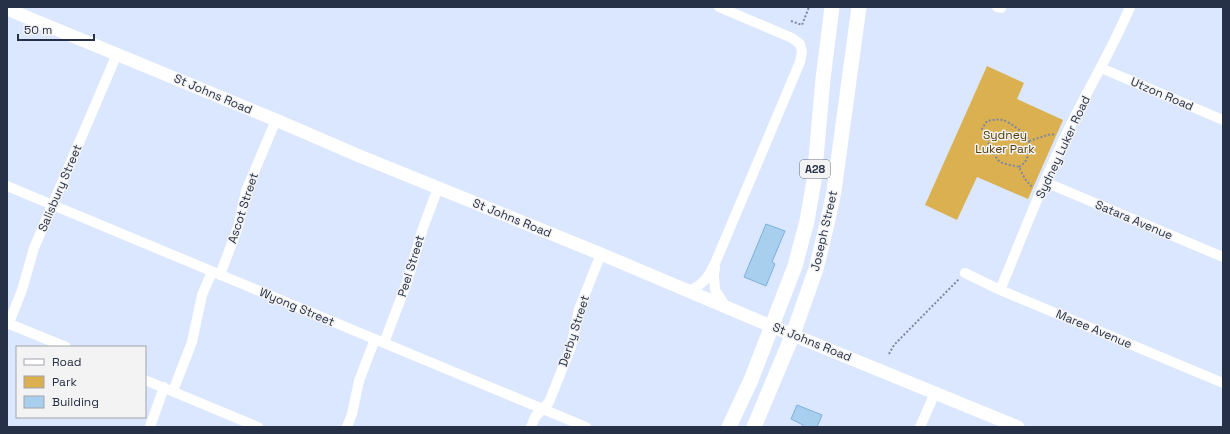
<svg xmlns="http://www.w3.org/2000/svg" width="1230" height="434" font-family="'Space Grotesk',sans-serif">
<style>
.green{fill:#dbb051}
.building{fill:#a9cfef;stroke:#7db0dc}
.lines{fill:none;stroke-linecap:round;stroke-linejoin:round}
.path{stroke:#7e89a0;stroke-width:2;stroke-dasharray:2 2;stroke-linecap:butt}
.minor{stroke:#fff;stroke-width:10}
.major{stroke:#fff;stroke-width:13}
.highway{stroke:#fff;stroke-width:15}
.labels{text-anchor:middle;stroke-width:3;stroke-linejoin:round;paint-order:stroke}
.shield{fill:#f3f3f3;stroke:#646a7a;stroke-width:1}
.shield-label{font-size:11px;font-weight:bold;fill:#263046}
.street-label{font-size:12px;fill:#263046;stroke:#f3f3f3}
.park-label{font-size:12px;fill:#543e08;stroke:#f3f3f3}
</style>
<rect width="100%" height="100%" fill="#dbe7fe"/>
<!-- green -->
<path class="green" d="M 987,66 L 1024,83 L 1017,99 L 1063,120 L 1028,199 L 977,177 L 957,220 L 925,205 Z"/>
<!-- building -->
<path class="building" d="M 766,224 L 785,231 L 772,262 L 775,264 L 766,286 L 744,277 Z
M 797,405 L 822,415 L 817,427 L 802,427 L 803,425 L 791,419 Z"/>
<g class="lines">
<!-- path -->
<path class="path" d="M 791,21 L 802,25 L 809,7
M 1029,141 L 1051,134 L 1055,135
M 1019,167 C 1024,164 1027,160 1028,155 C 1030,150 1031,146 1029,142 C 1027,134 1011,123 1003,120 C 997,119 992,120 987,121 L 982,129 C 985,136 993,154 998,160 C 1003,165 1013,165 1019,167 L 1025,179 L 1032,187
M 889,354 L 894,345 L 959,279"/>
<!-- minor -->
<path class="minor" d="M 997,7 L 1001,8
M 1101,68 L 1223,120
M 1045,182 L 1223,257
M 7,186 L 586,427
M 715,267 L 714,276 L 715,290 L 726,307
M 965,273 L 1000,290 L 1223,383
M 220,275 L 238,227 L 246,191 L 276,120
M 1000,290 C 1021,240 1040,189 1063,141 C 1084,95 1111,53 1130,7
M 688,291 C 704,285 709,276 716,261 L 800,62 L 802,52 L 800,44 L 792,38 L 719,7
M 7,323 L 66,347
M 9,323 L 22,290 L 34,248 L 117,54
M 384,343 L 407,282 L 423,228 L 438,188
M 145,380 L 258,427
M 173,391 L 192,342 L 202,295 L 212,272
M 150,427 L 164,387
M 347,427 L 352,414 L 359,381 L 375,339
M 531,427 L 535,417 L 549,402 L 571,347 L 579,309 L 601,254
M 920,427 L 935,393"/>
<!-- major -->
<path class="major" d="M 7,9 L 276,120 L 357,155 L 601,254 L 759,321 L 1018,427"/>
<!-- highway -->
<path class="highway" d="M 729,427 L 751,380 L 795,266 L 807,221 L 814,181 L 823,79 L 832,7
M 754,427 L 793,334 L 816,269 L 827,224 L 834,191 L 859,7"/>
</g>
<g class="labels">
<!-- shield labels -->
<rect class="shield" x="800" y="160" width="30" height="18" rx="3"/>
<g class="shield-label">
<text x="815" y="173">A28</text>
</g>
<!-- street labels -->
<g class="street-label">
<text transform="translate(213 94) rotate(23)" y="4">St Johns Road</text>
<text transform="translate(1162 94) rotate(23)" y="4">Utzon Road</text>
<text transform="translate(1063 147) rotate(-65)" y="4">Sydney Luker Road</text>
<text transform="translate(60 188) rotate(-67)" y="4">Salisbury Street</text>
<text transform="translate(243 208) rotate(-72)" y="4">Ascot Street</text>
<text transform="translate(512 218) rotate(22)" y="4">St Johns Road</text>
<text transform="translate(1134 220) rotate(23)" y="4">Satara Avenue</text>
<text transform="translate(824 231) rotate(-77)" y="4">Joseph Street</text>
<text transform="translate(411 266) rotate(-73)" y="4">Peel Street</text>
<text transform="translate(297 307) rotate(23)" y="4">Wyong Street</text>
<text transform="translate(1094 329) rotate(23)" y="4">Maree Avenue</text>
<text transform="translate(574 331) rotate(-72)" y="4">Derby Street</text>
<text transform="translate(812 342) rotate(22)" y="4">St Johns Road</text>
</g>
<!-- park labels -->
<g class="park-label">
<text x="1005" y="139">Sydney<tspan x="1005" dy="14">Luker Park</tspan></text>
</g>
</g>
<!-- border -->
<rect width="1230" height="434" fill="none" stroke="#263046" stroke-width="16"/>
<!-- legend -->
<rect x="16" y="346" width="130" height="72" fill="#f3f3f3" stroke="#a1a5ae"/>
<rect x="24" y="359" width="20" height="6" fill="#ffffff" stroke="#a1a5ae"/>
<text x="52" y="366" font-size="12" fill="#263046">Road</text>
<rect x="24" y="376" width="20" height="12" fill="#dbb051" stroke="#a1a5ae"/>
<text x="52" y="386" font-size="12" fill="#263046">Park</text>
<rect x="24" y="396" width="20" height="12" fill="#a9cfef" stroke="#a1a5ae"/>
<text x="52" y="406" font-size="12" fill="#263046">Building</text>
<!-- scale -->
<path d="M18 34v6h76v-6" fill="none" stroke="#263046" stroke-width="2"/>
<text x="24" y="34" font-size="12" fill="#263046" stroke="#f3f3f3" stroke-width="3" paint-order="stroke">50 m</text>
</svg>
